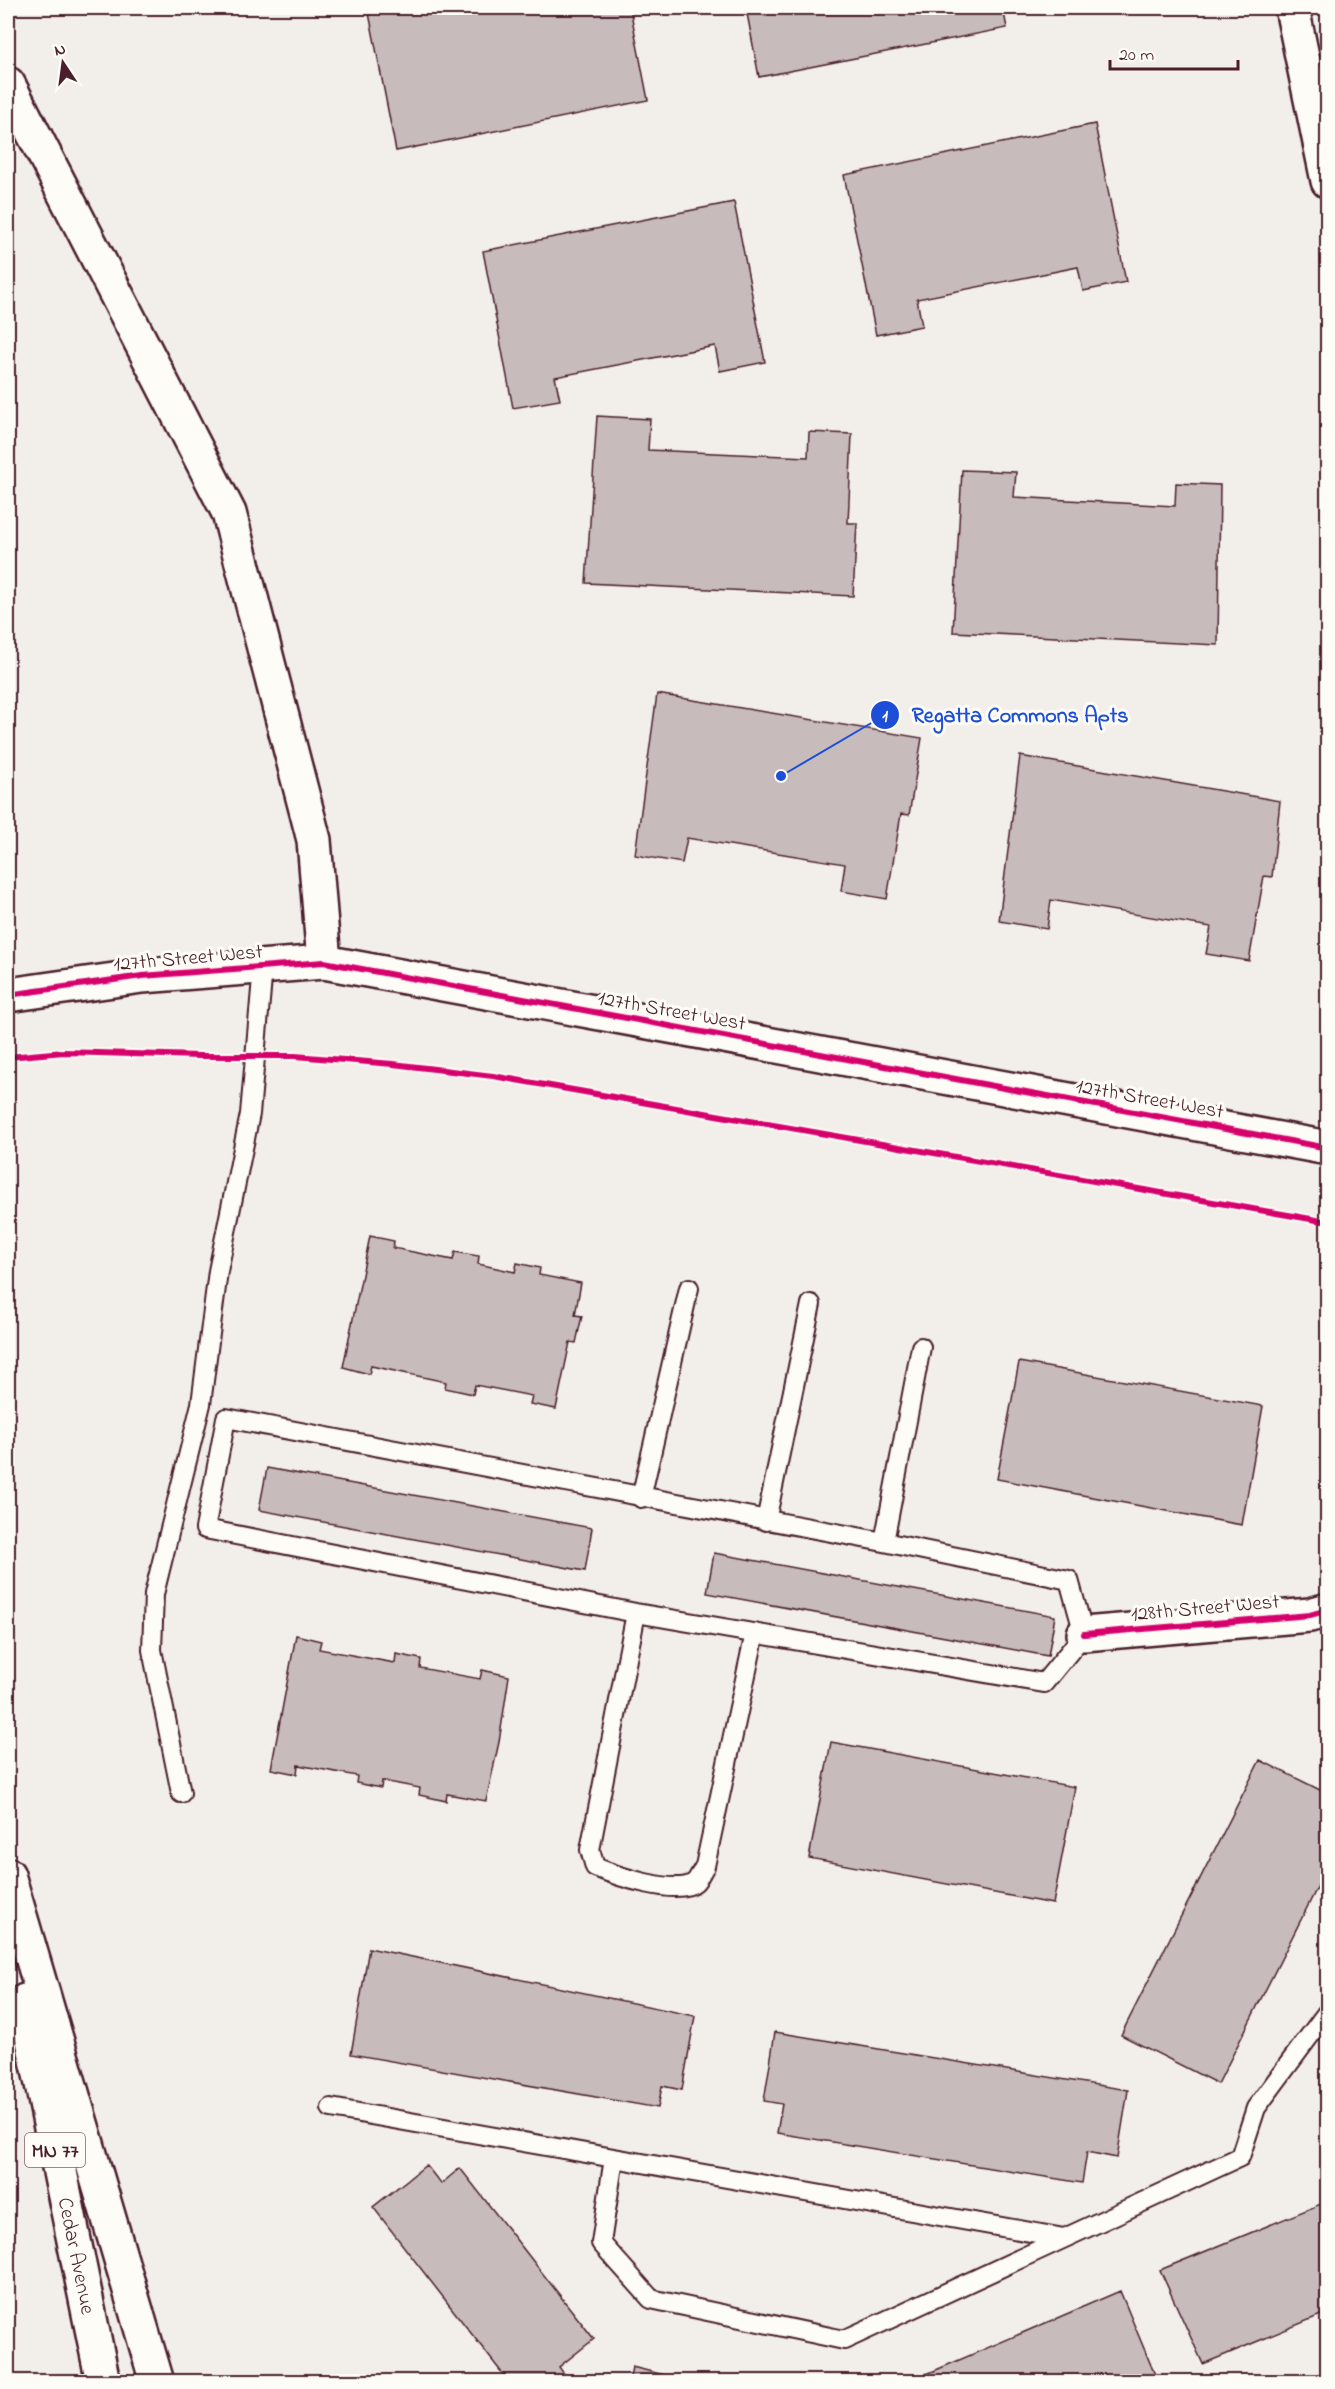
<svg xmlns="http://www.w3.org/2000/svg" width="1335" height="2389" font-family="'Indie Flower',sans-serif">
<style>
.building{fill:#c8bbbb;stroke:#4a1f2b;stroke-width:1.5}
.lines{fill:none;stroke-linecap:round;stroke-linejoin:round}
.lane-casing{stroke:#4a1f2b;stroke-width:22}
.street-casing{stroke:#4a1f2b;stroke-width:38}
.secondary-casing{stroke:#4a1f2b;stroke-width:38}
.highway-casing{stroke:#4a1f2b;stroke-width:38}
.lane{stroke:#fdfcf7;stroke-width:18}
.street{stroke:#fdfcf7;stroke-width:33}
.secondary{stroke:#fdfcf7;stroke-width:33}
.highway{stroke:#fdfcf7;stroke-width:33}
.cycleway-casing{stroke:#fdfcf7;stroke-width:10}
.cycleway{stroke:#d6006c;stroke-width:6}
.labels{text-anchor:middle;stroke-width:6;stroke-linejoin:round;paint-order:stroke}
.shield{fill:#fdfcf7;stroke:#806168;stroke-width:1.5}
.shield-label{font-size:20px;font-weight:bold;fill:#4a1f2b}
.street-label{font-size:21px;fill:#4a1f2b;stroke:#fdfcf7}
.leader{fill:none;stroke:#1d4ed8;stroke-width:2}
.callout-dot{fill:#1d4ed8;stroke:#fdfcf7;stroke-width:2}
.mark-label{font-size:18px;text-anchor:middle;font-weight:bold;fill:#fff}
.callout-label{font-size:22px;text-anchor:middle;font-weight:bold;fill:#1d4ed8;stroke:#fdfcf7;stroke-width:6;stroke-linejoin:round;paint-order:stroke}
</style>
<rect width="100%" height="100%" fill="#f2efeb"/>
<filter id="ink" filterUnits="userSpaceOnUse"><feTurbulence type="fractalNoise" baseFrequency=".0167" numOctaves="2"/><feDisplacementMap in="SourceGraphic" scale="12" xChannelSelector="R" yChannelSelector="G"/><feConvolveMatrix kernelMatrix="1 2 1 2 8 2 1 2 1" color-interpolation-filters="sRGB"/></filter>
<g filter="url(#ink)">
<!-- building -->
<path class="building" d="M 368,8 L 630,8 L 648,100 L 396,151 Z
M 746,8 L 1003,8 L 1007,28 L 759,77 Z
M 1095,124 L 1126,282 L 1083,291 L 1078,267 L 917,299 L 922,326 L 876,335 L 844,175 Z
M 734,202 L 765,362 L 720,371 L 715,346 L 555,377 L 560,400 L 513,408 L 483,251 Z
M 597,416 L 650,419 L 648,450 L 808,457 L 809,432 L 852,434 L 848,523 L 857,523 L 853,596 L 586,583 Z
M 962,470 L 1016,472 L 1014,497 L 1175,506 L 1176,483 L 1220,485 L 1218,645 L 953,632 Z
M 657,694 L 922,738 L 909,815 L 901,814 L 887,899 L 841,891 L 845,864 L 687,838 L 682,863 L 635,855 Z
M 1020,756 L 1280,801 L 1272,877 L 1264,876 L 1249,961 L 1206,954 L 1211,927 L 1051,900 L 1047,929 L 999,921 Z
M 370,1236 L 394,1241 L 393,1248 L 453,1260 L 455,1252 L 479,1256 L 478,1264 L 515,1272 L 517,1263 L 540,1268 L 539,1275 L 581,1283 L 575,1315 L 582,1316 L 576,1343 L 570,1342 L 556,1409 L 530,1404 L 532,1396 L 475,1385 L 473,1394 L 445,1388 L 446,1382 L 371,1366 L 369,1374 L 343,1367 Z
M 1019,1362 L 1263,1406 L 1242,1525 L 997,1479 Z
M 267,1468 L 592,1528 L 585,1571 L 259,1510 Z
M 714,1553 L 1055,1616 L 1048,1656 L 707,1593 Z
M 296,1635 L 321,1641 L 319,1649 L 395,1663 L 396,1654 L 421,1659 L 420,1668 L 480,1679 L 482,1670 L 509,1676 L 499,1742 L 486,1801 L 447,1794 L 446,1801 L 419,1795 L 420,1788 L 382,1781 L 381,1788 L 356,1783 L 357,1776 L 298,1765 L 297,1774 L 271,1769 Z
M 831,1742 L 1075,1787 L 1053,1904 L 809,1858 Z
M 1260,1760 L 1328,1794 L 1328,1866 L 1218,2084 L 1121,2035 Z
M 369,1948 L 695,2016 L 682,2090 L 662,2086 L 658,2108 L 351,2054 Z
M 775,2032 L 1128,2090 L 1117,2158 L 1087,2152 L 1082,2183 L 777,2133 L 782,2104 L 764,2101 Z
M 426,2165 L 441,2184 L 460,2168 L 594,2339 L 559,2367 L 570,2382 L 509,2382 L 373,2207 Z
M 1328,2201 L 1328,2312 L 1203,2364 L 1160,2270 Z
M 1120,2291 L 1158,2382 L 916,2382 L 915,2379 Z
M 632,2367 L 693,2382 L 629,2382 Z"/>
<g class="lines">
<defs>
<path id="lane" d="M 226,1418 L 884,1542 L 1069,1580 L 1084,1634 L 1044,1683 L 636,1613 L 205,1529 Z
M 641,1498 L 689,1288
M 766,1521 L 811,1304
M 884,1542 L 921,1347
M 636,1613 L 590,1850 L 595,1867 C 614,1875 678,1897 695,1882 C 699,1878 702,1870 705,1866 L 755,1633
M 181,1793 L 152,1650 L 154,1594 L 201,1404 L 218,1271 L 250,1114 L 263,967
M 331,2108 L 614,2158
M 1064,2238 L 614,2158 L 601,2243 L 651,2299 L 844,2340 L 1240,2157 L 1256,2108 L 1328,2011"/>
<path id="street" d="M 1292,8 L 1328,181
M 1084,1634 L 1310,1615 L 1328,1610"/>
<path id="secondary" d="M 8,995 L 142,976 L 324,962 L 1328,1148"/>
<g id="highway">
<path d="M 8,84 L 229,513 L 314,840 L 324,962"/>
<path d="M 8,1875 L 157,2382"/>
<path id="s1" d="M 25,2001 L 103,2382"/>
</g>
</defs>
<!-- lane casing -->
<use href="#lane" class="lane-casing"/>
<!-- street casing -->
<use href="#street" class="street-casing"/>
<!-- secondary casing -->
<use href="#secondary" class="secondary-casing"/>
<!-- highway casing -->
<use href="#highway" class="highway-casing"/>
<!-- lane -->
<use href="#lane" class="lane"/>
<!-- street -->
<use href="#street" class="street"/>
<!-- secondary -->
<use href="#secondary" class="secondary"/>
<!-- highway -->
<use href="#highway" class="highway"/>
<defs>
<path id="cycleway" d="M 8,995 L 142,976 L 324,962 L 1328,1148
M 8,1057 L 64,1052 L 199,1056 L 295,1056 L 393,1064 L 493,1076 L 1328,1222
M 1084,1634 L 1310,1615 L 1328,1610"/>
</defs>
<!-- cycleway casing -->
<use href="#cycleway" class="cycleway-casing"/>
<!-- cycleway -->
<use href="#cycleway" class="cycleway"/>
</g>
</g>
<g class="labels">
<!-- shield labels -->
<rect class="shield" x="25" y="2133" width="60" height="34" rx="4.5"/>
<g class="shield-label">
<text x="55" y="2157">MN 77</text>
</g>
<!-- street labels -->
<g class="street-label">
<text transform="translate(188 957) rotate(-5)" y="7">127th Street West</text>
<text transform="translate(672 1010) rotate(10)" y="7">127th Street West</text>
<text transform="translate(1150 1098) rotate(10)" y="7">127th Street West</text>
<text transform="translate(1205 1607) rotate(-5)" y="7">128th Street West</text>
<text dy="7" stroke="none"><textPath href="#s1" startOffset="260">Cedar Avenue</textPath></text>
</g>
</g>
<!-- callouts -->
<path class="leader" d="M781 776L885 715"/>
<g class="callout-dot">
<circle cx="781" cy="776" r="6"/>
<circle cx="885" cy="715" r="15"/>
</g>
<g class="mark-label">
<text x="885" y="721">1</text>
</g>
<g class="callout-label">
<text x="1020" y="722">Regatta Commons Apts</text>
</g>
<!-- margin -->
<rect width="1335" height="2389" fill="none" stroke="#fdfcf7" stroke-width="30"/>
<rect x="15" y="15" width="1305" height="2359" fill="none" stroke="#4a1f2b" stroke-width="2" filter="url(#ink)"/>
<!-- north arrow -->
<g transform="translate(63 63) rotate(347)" stroke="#fdfcf7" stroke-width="4.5" paint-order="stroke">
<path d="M0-4.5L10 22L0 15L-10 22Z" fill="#4a1f2b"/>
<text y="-9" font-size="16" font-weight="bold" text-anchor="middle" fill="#4a1f2b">N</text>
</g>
<!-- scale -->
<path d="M1110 60v9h128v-9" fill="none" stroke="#4a1f2b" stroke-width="3"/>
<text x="1119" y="60" font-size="18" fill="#4a1f2b" stroke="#fdfcf7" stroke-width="4.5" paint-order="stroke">20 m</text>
</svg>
